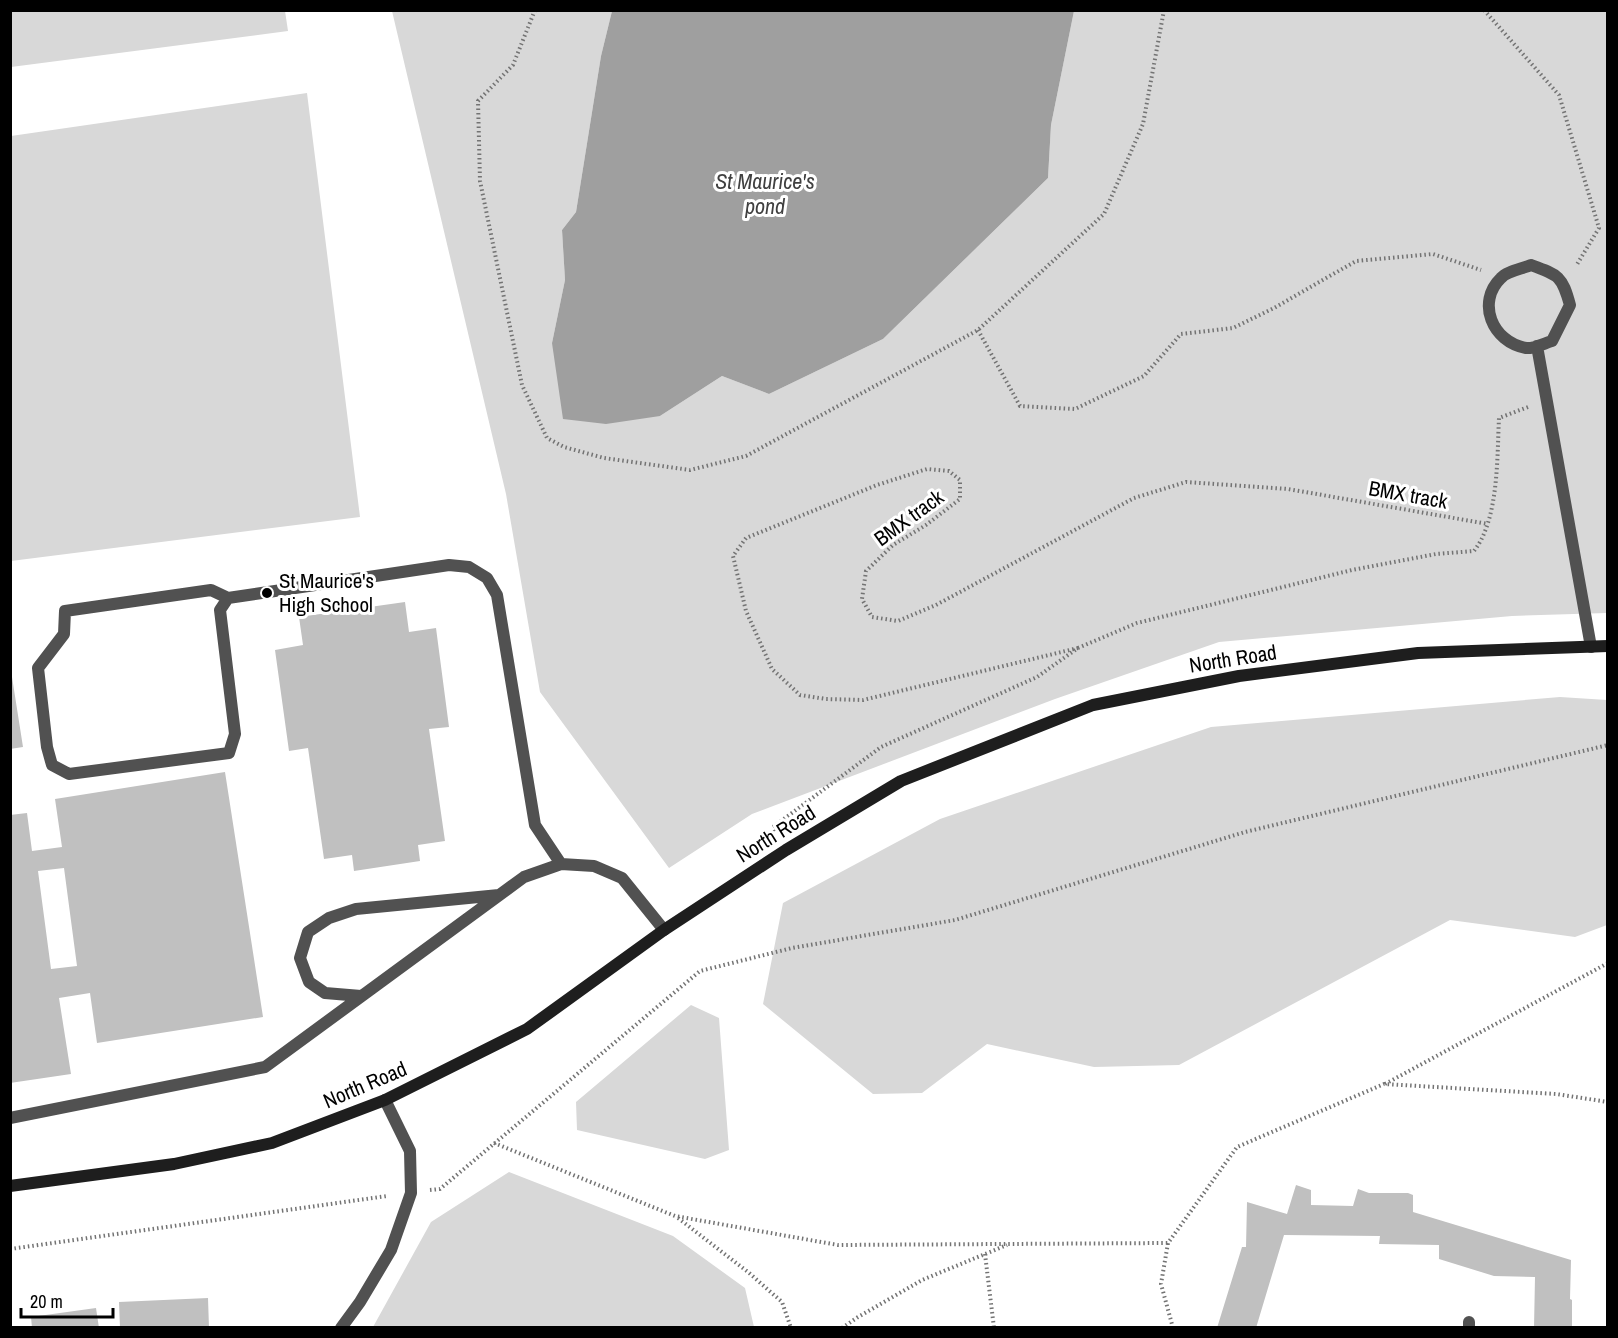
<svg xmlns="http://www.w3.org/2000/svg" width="1618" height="1338" font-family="'Archivo Narrow',sans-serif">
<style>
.green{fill:#d8d8d8}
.water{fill:#9f9f9f}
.building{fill:#c0c0c0;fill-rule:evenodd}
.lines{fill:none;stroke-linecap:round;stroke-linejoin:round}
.path{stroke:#737373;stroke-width:4;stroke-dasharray:1.5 3;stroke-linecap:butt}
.lane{stroke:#515151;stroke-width:12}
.street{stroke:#515151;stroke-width:12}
.secondary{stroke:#1e1e1e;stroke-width:12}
.poi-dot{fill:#000;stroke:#fff;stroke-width:2}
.labels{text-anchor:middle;stroke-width:6;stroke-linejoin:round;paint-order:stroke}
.street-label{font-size:21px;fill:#000;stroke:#fff}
.poi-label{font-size:21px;fill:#000;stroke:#fff;text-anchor:start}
.water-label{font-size:22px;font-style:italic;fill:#404040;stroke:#fff}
</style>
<rect width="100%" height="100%" fill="#fff"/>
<!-- green -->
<path class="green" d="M 10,11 L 285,11 L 288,31 L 11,67 Z
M 392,11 L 612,11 L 601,56 L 576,212 L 562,230 L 565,280 L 552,343 L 660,416 L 722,376 L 769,394 L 883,339 L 1048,178 L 1051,125 L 1074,11 L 1607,11 L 1607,613 L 1512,616 L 1219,642 L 1055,699 L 752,814 L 669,868 L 540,692 L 506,494 Z
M 307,93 L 360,517 L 11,561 L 11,136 Z
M 1560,697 L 1607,700 L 1607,925 L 1575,937 L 1450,920 L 1179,1065 L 1094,1067 L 987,1044 L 922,1093 L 873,1094 L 763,1004 L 783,903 L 940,819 L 1211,727 Z
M 691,1005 L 719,1018 L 729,1150 L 705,1159 L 577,1130 L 576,1102 Z
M 509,1172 L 673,1236 L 745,1288 L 754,1327 L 373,1327 L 431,1222 Z"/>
<!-- water -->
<path class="water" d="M 612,11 L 1074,11 L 1051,125 L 1048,178 L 883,339 L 769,394 L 722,376 L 660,416 L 606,424 L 563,419 L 552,343 L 565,280 L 562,230 L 576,212 L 601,56 Z"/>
<!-- building -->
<path class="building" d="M 405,602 L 409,632 L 436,628 L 449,727 L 429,729 L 445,841 L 418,845 L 420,861 L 354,871 L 352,855 L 324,859 L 308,748 L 289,751 L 275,650 L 303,645 L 299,617 Z
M 10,677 L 12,677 L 23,747 L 10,749 Z
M 225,772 L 263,1017 L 97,1043 L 90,993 L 59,998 L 71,1074 L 10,1083 L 10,969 L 12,969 L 10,815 L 27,813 L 32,851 L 62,847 L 55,799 ZM 64,868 L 77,966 L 51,969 L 38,871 Z
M 1296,1185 L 1311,1190 L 1311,1205 L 1353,1206 L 1358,1189 L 1369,1193 L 1408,1193 L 1413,1195 L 1413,1212 L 1571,1260 L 1570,1299 L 1572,1300 L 1572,1328 L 1534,1328 L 1535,1277 L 1494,1276 L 1439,1259 L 1439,1245 L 1379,1244 L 1380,1236 L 1284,1235 L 1256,1328 L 1217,1328 L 1242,1247 L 1246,1247 L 1247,1202 L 1287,1214 Z
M 208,1298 L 209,1328 L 120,1328 L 119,1302 Z
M 96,1308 L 99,1328 L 32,1328 L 31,1317 Z"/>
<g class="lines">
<!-- path -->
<path class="path" d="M 535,10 L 513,65 L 478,101 L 480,181 L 522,385 L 547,438 L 564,447 L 604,458 L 690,470 L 746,456 L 978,330 L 1104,214 L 1143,124 L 1164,10
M 1484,10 L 1559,95 L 1599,228 L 1576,266
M 978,330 L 1020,406 L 1075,409 L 1144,376 L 1181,334 L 1233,328 L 1274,308 L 1356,261 L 1433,254 L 1481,270
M 1078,648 L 863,700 L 826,699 L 800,695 L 772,669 L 746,611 L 733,556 L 746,538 L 877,485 L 927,469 L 949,471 L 960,480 L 960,499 L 926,525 L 893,545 L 866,571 L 862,599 L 872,617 L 898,621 L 936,605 L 1134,498 L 1186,482 L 1288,489 L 1488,524
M 775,831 L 773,827 L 881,747 L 1037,677 L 1078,648 L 1137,623 L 1352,570 L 1436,554 L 1474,551 C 1499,519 1497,457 1499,418 L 1528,407
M 1385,1084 L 1608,963
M 494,1143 L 675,1216 L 838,1245 L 1168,1243
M 430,1190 L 440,1189 L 700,971 L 792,948 L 955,920 L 1245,832 L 1608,745
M 678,1218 L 748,1272 L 782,1302 L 791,1328
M 10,1249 L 387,1196
M 985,1254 L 994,1328
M 842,1328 L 858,1317 L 922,1280 L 1007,1245
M 1173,1328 L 1161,1284 L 1168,1243 L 1237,1147 L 1384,1084 L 1556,1094 L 1608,1102"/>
<!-- lane -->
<path class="lane" d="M 1531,265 C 1559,275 1562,276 1570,305 L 1552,341 C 1545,343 1533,349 1526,348 C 1492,342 1476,302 1501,278 C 1507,271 1522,269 1531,265 Z
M 1537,346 L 1591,647
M 211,590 L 228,598 L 220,610 L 235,734 L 229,753 L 69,774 L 52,765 L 47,747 L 38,668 L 64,634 L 65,611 Z
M 228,598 L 449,565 L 469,567 L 487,578 L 497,595 L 535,825 L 561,864
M 361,996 L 325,993 L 309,982 L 300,958 L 308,932 L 329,918 L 356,909 L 499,895
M 10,1118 L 265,1067 L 524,877 L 561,864 L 594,866 L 622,878 L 664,930"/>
<!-- street -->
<path class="street" d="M 341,1328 L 360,1302 L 391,1250 L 411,1193 L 410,1151 L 385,1100
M 1469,1328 L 1469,1322"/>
<!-- secondary -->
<path class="secondary" d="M 10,1186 L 174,1164 L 272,1143 L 385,1100 L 527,1029 L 664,930 L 786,850 L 901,781 L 1093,705 L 1239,676 L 1418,653 L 1608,646"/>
</g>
<!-- markers -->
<circle class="poi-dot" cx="267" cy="593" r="6"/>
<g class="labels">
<!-- street labels -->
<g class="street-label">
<text transform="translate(1408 495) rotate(10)" y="7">BMX track</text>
<text transform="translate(909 518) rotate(-36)" y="7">BMX track</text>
<text transform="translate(1233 659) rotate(-9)" y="7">North Road</text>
<text transform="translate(776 834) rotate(-32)" y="7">North Road</text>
<text transform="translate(365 1085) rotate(-23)" y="7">North Road</text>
</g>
<!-- poi labels -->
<g class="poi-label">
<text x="279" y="588">St Maurice's<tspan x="279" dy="24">High School</tspan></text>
</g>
<!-- water labels -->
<g class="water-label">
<text x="765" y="189">St Maurice's<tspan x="765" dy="25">pond</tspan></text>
</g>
</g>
<!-- border -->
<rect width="1618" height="1338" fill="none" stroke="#000000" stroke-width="24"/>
<!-- scale -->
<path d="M21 1308v9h92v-9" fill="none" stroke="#000000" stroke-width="3"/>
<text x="30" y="1308" font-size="18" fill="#000000" stroke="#ffffff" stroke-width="4.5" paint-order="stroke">20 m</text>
</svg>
